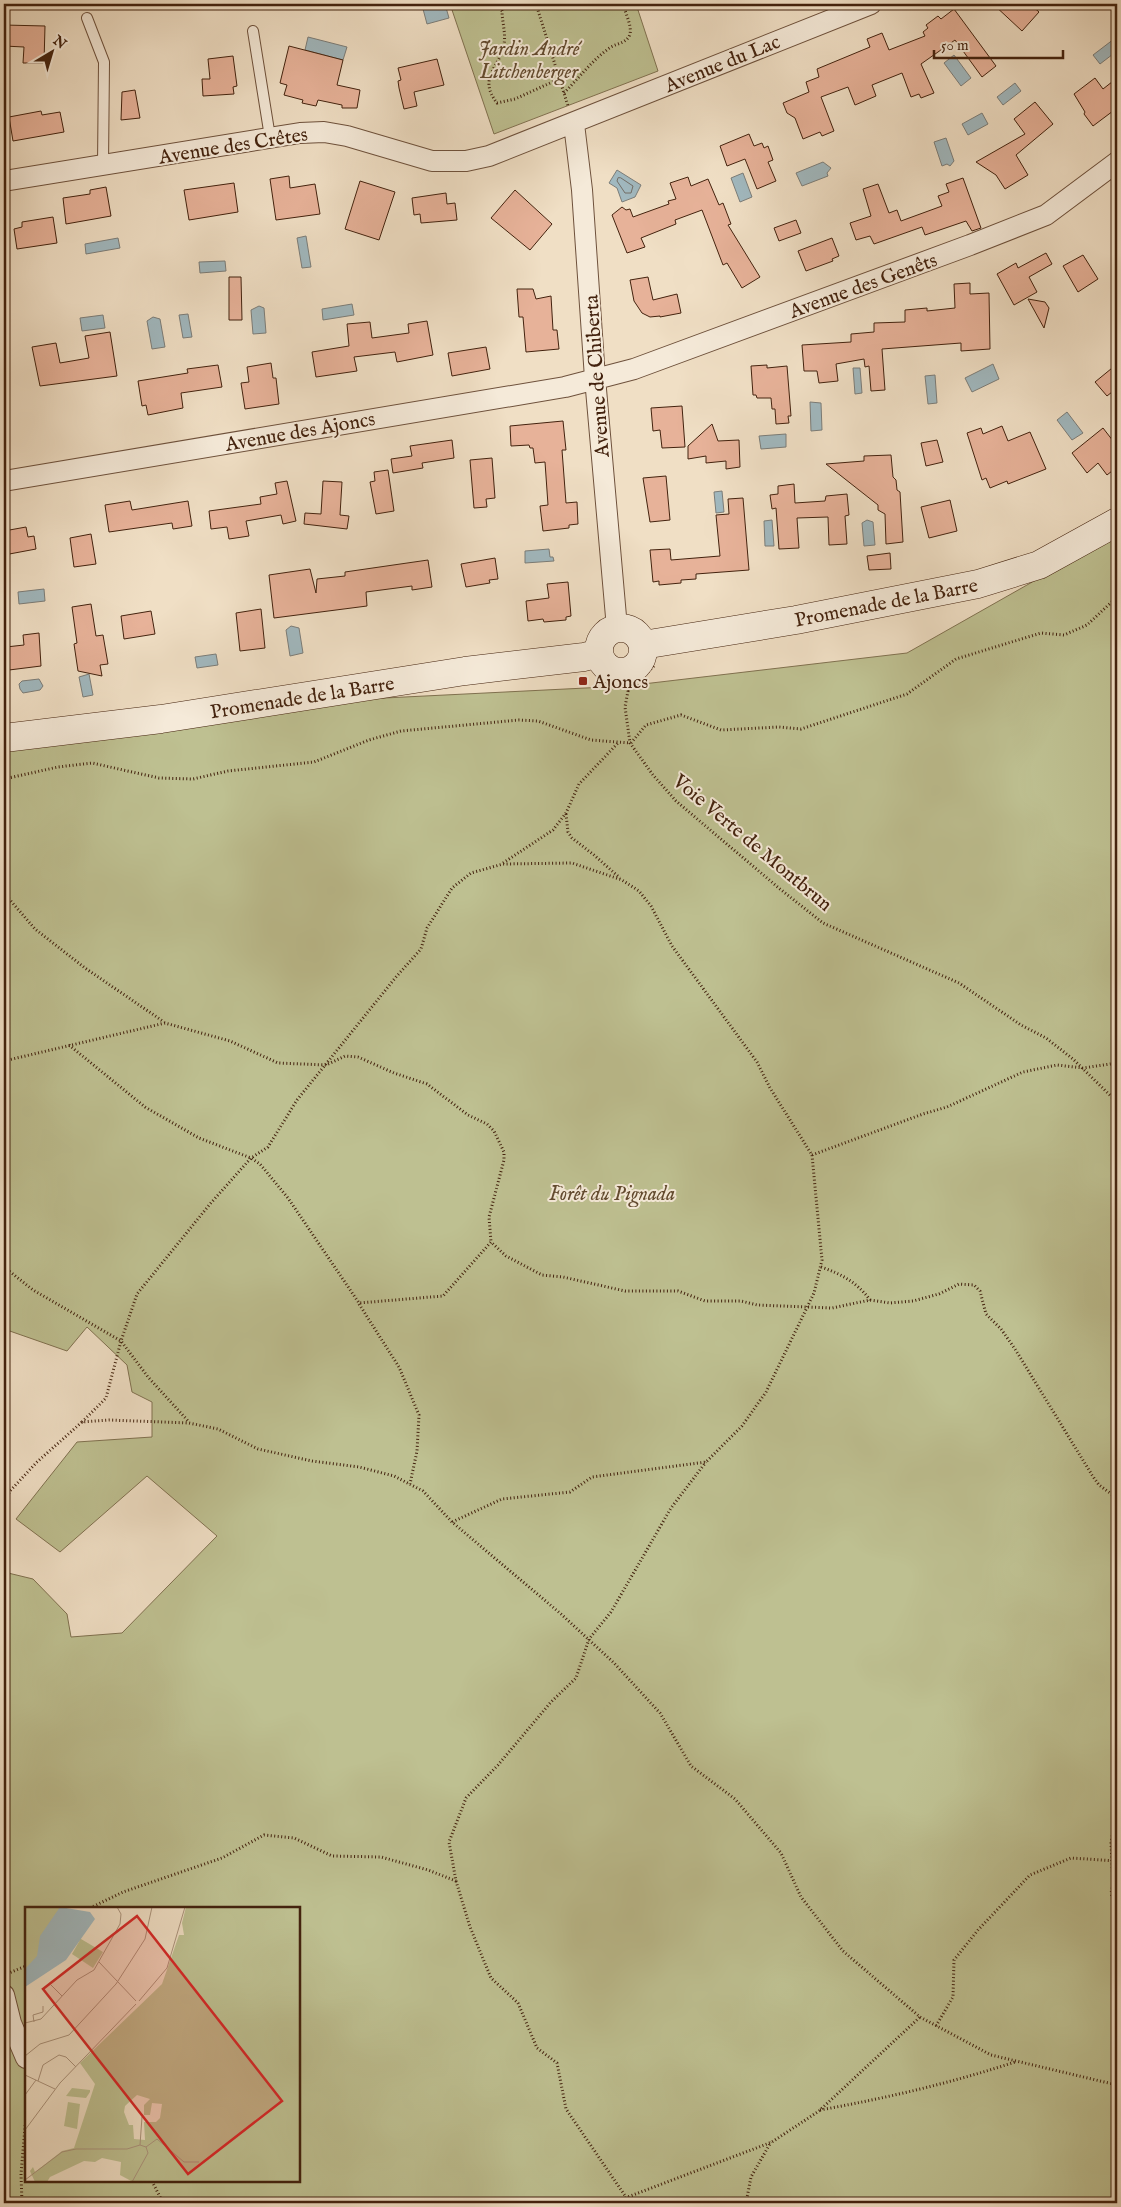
<svg xmlns="http://www.w3.org/2000/svg" width="1121" height="2207" font-family="'IM FELL English',serif">
<style>
.green{fill:#bec091;stroke:#807150;fill-rule:evenodd}
.water{fill:#a1b9c0;stroke:#7b7d79}
.lines{fill:none;stroke-linecap:round;stroke-linejoin:round}
.shore{stroke:#726e67;stroke-width:1}
.building{fill:#e7b299;stroke:#43220e}
.service-casing{stroke:#6e513c;stroke-width:12}
.minor-casing{stroke:#6e513c;stroke-width:22}
.secondary-casing{stroke:#43220e;stroke-width:29}
.path{stroke:#43220e;stroke-width:3;stroke-dasharray:1 2.5;stroke-linecap:butt}
.service{stroke:#f5ead9;stroke-width:10}
.minor{stroke:#f5ead9;stroke-width:20}
.secondary{stroke:#f5ead9;stroke-width:28}
.poi-dot{fill:#8f2418;stroke:#f5ead9;stroke-width:2}
.labels{text-anchor:middle;stroke-width:4;stroke-linejoin:round;paint-order:stroke}
.park-label{font-size:20px;font-style:italic;fill:#624a2f;stroke:#f5ead9}
.street-label{font-size:20px;fill:#43220e;stroke:#f5ead9}
.poi-label{font-size:20px;fill:#43220e;stroke:#f5ead9;text-anchor:start}
.inset-road{fill:none;stroke:#ab937c;stroke-width:1}
.view{fill:#d62828;fill-opacity:0.15;stroke:#d62828;stroke-width:2.5}
.inset-edge{fill:none;stroke:#43220e;stroke-width:2.5}
</style>
<rect width="100%" height="100%" fill="#f0dfc5"/>
<filter id="stains"><feTurbulence type="fractalNoise" baseFrequency=".004" numOctaves="4"/><feColorMatrix values="0 0 0 0 .2 0 0 0 0 .09 0 0 0 0 .02 0 0 0 .5 -.17"/></filter>
<radialGradient id="worn" r=".72"><stop offset=".6" stop-color="#630" stop-opacity="0"/><stop offset="1" stop-color="#630" stop-opacity=".3"/></radialGradient>
<!-- green -->
<path class="green" d="M 450,4 L 636,4 L 658,71 L 494,134 Z
M 1117,534 L 1117,2203 L 4,2203 L 4,1572 L 33,1579 L 67,1614 L 71,1637 L 122,1633 L 217,1536 L 147,1476 L 60,1552 L 16,1519 L 77,1442 L 152,1437 L 152,1402 L 132,1392 L 127,1365 L 87,1327 L 67,1351 L 4,1329 L 4,739 L 224,706 L 626,686 L 907,653 ZM 26,1908 L 299,1908 L 299,2181 L 26,2181 Z"/>
<!-- water -->
<path class="water" d="M 445,4 L 449,18 L 427,24 L 423,9 Z
M 308,37 L 347,47 L 343,60 L 305,50 Z
M 1114,39 L 1117,44 L 1117,51 L 1100,64 L 1093,55 Z
M 954,55 L 971,78 L 961,86 L 944,63 Z
M 1015,83 L 1021,91 L 1003,105 L 997,97 Z
M 982,113 L 988,124 L 968,135 L 962,124 Z
M 946,138 L 954,161 L 950,166 L 947,164 L 942,166 L 934,142 Z
M 823,162 L 831,168 L 827,173 L 828,176 L 802,186 L 796,173 Z
M 617,170 L 641,185 L 635,197 L 622,202 L 617,188 L 609,183 Z
M 743,173 L 752,197 L 740,202 L 731,178 Z
M 306,236 L 311,267 L 302,268 L 297,238 Z
M 118,238 L 120,248 L 86,254 L 85,244 Z
M 225,261 L 226,271 L 200,273 L 199,262 Z
M 352,304 L 354,315 L 323,320 L 322,309 Z
M 259,306 L 264,308 L 266,333 L 253,334 L 251,310 Z
M 188,314 L 192,337 L 183,338 L 179,315 Z
M 103,315 L 105,328 L 82,331 L 80,318 Z
M 153,317 L 160,319 L 165,347 L 152,349 L 147,321 Z
M 993,364 L 999,379 L 972,392 L 965,378 Z
M 853,368 L 860,368 L 862,393 L 855,394 Z
M 935,375 L 937,403 L 928,404 L 925,376 Z
M 810,402 L 821,403 L 822,430 L 811,431 Z
M 1067,412 L 1083,433 L 1072,440 L 1057,420 Z
M 786,434 L 786,447 L 761,449 L 759,436 Z
M 722,491 L 724,512 L 716,513 L 714,492 Z
M 772,520 L 774,546 L 765,546 L 764,521 Z
M 867,520 L 873,522 L 875,545 L 864,546 L 862,523 Z
M 549,549 L 550,557 L 553,557 L 554,561 L 525,563 L 525,551 Z
M 44,589 L 45,601 L 19,604 L 18,592 Z
M 291,626 L 299,628 L 303,653 L 290,656 L 286,630 Z
M 216,654 L 218,665 L 197,668 L 195,657 Z
M 89,674 L 93,695 L 83,697 L 79,677 Z
M 39,679 L 43,686 L 40,690 L 23,693 L 20,689 L 19,684 L 22,681 Z"/>
<g class="lines">
<!-- shore -->
<path class="shore" d="M 621,178 L 633,186 L 631,193 L 625,193 L 617,181 L 618,178 Z"/>
</g>
<!-- building -->
<path class="building" d="M 993,4 L 1030,4 L 1039,12 L 1022,31 Z
M 954,9 L 996,66 L 982,77 L 955,40 L 921,64 L 934,93 L 921,98 L 919,94 L 911,97 L 902,73 L 872,85 L 876,96 L 855,105 L 848,87 L 821,97 L 834,131 L 822,136 L 820,132 L 803,139 L 795,118 L 787,113 L 783,103 L 809,92 L 806,82 L 819,77 L 817,69 L 870,47 L 867,39 L 882,33 L 889,50 L 925,36 L 923,32 L 928,28 L 926,25 L 938,16 L 941,19 Z
M 4,25 L 45,26 L 44,63 L 23,63 L 24,47 L 4,46 Z
M 289,46 L 343,60 L 337,85 L 360,90 L 357,108 L 342,108 L 342,105 L 318,100 L 316,106 L 302,103 L 303,100 L 284,95 L 287,85 L 280,83 Z
M 233,56 L 237,86 L 233,87 L 234,94 L 203,96 L 202,79 L 210,79 L 208,59 Z
M 437,59 L 444,85 L 414,92 L 417,106 L 404,109 L 399,88 L 398,81 L 401,80 L 398,68 Z
M 1095,78 L 1103,89 L 1117,78 L 1117,108 L 1093,126 L 1084,114 L 1085,112 L 1074,94 Z
M 135,90 L 140,118 L 121,120 L 122,92 Z
M 1035,102 L 1053,124 L 1016,155 L 1028,175 L 1005,189 L 996,175 L 976,162 L 1025,134 L 1014,119 Z
M 41,111 L 42,115 L 60,112 L 64,132 L 13,141 L 9,117 Z
M 749,134 L 754,146 L 762,143 L 764,148 L 768,146 L 773,160 L 768,162 L 776,181 L 757,189 L 745,159 L 727,166 L 720,146 Z
M 289,176 L 290,188 L 315,184 L 320,214 L 276,220 L 270,179 Z
M 688,177 L 691,186 L 708,179 L 719,205 L 723,203 L 731,224 L 728,225 L 760,277 L 742,288 L 727,263 L 723,265 L 702,210 L 675,220 L 676,224 L 641,238 L 645,247 L 627,253 L 612,215 L 622,207 L 626,210 L 630,209 L 633,217 L 669,204 L 668,201 L 676,199 L 670,183 Z
M 963,178 L 981,228 L 972,231 L 966,221 L 925,235 L 922,227 L 874,244 L 870,236 L 856,240 L 850,223 L 871,216 L 863,189 L 878,184 L 889,213 L 897,210 L 901,221 L 942,206 L 938,196 L 949,192 L 946,184 Z
M 360,181 L 395,192 L 379,240 L 345,229 Z
M 234,183 L 238,212 L 189,220 L 184,190 Z
M 106,187 L 111,216 L 66,224 L 63,198 L 90,194 L 90,190 Z
M 515,190 L 552,224 L 530,250 L 491,218 Z
M 446,193 L 447,204 L 455,203 L 457,220 L 421,223 L 420,214 L 414,215 L 412,198 Z
M 53,217 L 57,243 L 17,249 L 14,229 L 22,227 L 22,222 Z
M 796,220 L 801,233 L 779,241 L 774,228 Z
M 832,238 L 839,256 L 832,259 L 833,261 L 806,271 L 798,251 Z
M 1046,253 L 1052,264 L 1029,277 L 1037,292 L 1014,305 L 997,274 L 1016,263 L 1018,268 Z
M 1083,255 L 1098,279 L 1078,292 L 1063,266 Z
M 229,277 L 241,277 L 242,320 L 229,320 Z
M 648,277 L 653,300 L 677,294 L 681,313 L 660,317 L 660,316 L 650,317 L 642,313 L 634,301 L 630,280 Z
M 970,283 L 970,294 L 989,293 L 990,349 L 961,351 L 961,343 L 882,349 L 885,390 L 871,391 L 869,366 L 865,367 L 864,359 L 836,364 L 838,381 L 819,383 L 817,371 L 804,371 L 802,345 L 851,342 L 851,334 L 874,332 L 874,323 L 905,322 L 905,310 L 927,308 L 927,311 L 955,308 L 954,284 Z
M 517,289 L 533,289 L 536,299 L 551,296 L 553,330 L 557,330 L 559,349 L 526,352 L 523,317 L 519,317 Z
M 1028,299 L 1045,302 L 1049,308 L 1044,328 Z
M 427,321 L 433,355 L 397,362 L 395,352 L 354,357 L 357,371 L 316,377 L 312,352 L 349,346 L 347,324 L 370,322 L 372,338 L 409,333 L 408,324 Z
M 110,332 L 117,376 L 40,386 L 32,347 L 56,343 L 60,363 L 89,358 L 85,336 Z
M 486,347 L 490,369 L 452,376 L 448,353 Z
M 271,363 L 273,378 L 276,378 L 279,404 L 245,409 L 241,383 L 249,382 L 247,367 Z
M 1117,364 L 1117,388 L 1107,396 L 1095,382 Z
M 218,365 L 222,387 L 181,393 L 183,408 L 148,415 L 146,405 L 142,406 L 138,381 L 188,373 L 187,369 Z
M 767,365 L 767,368 L 787,366 L 791,416 L 788,416 L 789,423 L 776,424 L 775,409 L 772,409 L 771,398 L 757,398 L 756,395 L 753,395 L 751,366 Z
M 682,406 L 685,447 L 662,448 L 660,430 L 653,431 L 651,408 Z
M 563,421 L 566,450 L 562,450 L 566,503 L 577,502 L 578,524 L 569,525 L 569,528 L 543,531 L 540,506 L 548,505 L 545,462 L 535,463 L 533,448 L 530,448 L 529,445 L 511,446 L 510,426 Z
M 712,424 L 718,441 L 739,440 L 740,467 L 726,469 L 726,461 L 706,463 L 706,456 L 688,459 L 688,446 Z
M 1002,426 L 1008,441 L 1030,432 L 1046,469 L 1008,484 L 1007,481 L 990,488 L 986,478 L 982,480 L 967,433 L 981,428 L 983,434 Z
M 1103,428 L 1117,446 L 1117,467 L 1107,475 L 1098,463 L 1087,473 L 1072,453 Z
M 452,440 L 454,458 L 422,463 L 423,468 L 393,473 L 391,459 L 412,456 L 410,446 Z
M 937,440 L 943,462 L 926,466 L 921,443 Z
M 891,455 L 893,477 L 896,480 L 897,490 L 900,492 L 903,542 L 886,544 L 885,514 L 878,510 L 878,505 L 826,464 L 864,461 L 864,456 Z
M 492,458 L 495,498 L 486,499 L 487,507 L 474,508 L 470,460 Z
M 388,470 L 394,511 L 376,514 L 370,482 L 375,481 L 374,472 Z
M 666,476 L 670,520 L 650,522 L 643,478 Z
M 287,481 L 296,521 L 283,524 L 281,515 L 246,521 L 249,536 L 229,539 L 227,527 L 211,529 L 209,511 L 261,504 L 260,497 L 277,494 L 275,483 Z
M 323,481 L 342,482 L 340,515 L 349,516 L 347,529 L 304,524 L 305,513 L 321,514 Z
M 794,484 L 795,503 L 825,501 L 826,496 L 847,494 L 849,515 L 845,516 L 847,544 L 829,545 L 828,517 L 797,518 L 799,548 L 779,549 L 776,508 L 772,509 L 770,495 L 778,494 L 778,486 Z
M 743,498 L 749,570 L 696,574 L 696,579 L 681,580 L 681,583 L 659,585 L 659,581 L 653,582 L 650,550 L 670,549 L 671,560 L 720,556 L 716,515 L 729,514 L 728,499 Z
M 950,500 L 957,531 L 929,538 L 921,507 Z
M 130,501 L 132,510 L 188,501 L 192,526 L 173,529 L 172,523 L 109,532 L 105,505 Z
M 26,527 L 28,537 L 34,536 L 36,549 L 4,555 L 4,531 Z
M 91,534 L 96,564 L 74,567 L 70,538 Z
M 890,553 L 891,569 L 869,570 L 867,556 Z
M 495,558 L 498,579 L 489,580 L 490,583 L 466,587 L 461,564 Z
M 428,560 L 432,587 L 412,590 L 412,586 L 366,592 L 367,606 L 274,618 L 269,575 L 310,569 L 316,593 L 317,579 L 345,576 L 345,572 Z
M 568,582 L 571,616 L 566,617 L 566,620 L 544,622 L 543,619 L 528,621 L 526,601 L 549,598 L 547,584 Z
M 91,604 L 96,636 L 103,635 L 108,664 L 100,665 L 102,676 L 78,671 L 74,644 L 77,643 L 72,607 Z
M 261,609 L 265,648 L 240,651 L 236,613 Z
M 151,611 L 155,634 L 124,639 L 121,616 Z
M 39,633 L 41,666 L 9,670 L 6,647 L 24,645 L 23,635 Z"/>
<g class="lines">
<defs>
<path id="service" d="M 87,18 L 104,62 L 103,165
M 253,31 L 270,137"/>
<path id="minor" d="M 574,124 L 582,190 L 595,378 L 617,628
M 4,181 L 300,133 L 324,132 L 347,136 L 432,161 L 466,161 L 489,156 L 871,4
M 4,481 L 565,387 L 634,369 L 970,245 L 1046,215 L 1117,162
M 4,1995 L 11,2023 L 26,2058"/>
<path id="secondary" d="M599 650a22 22 0 1 1 44 0a22 22 0 1 1-44 0Z
M 643,645 L 796,620 L 978,584 L 1039,565 L 1117,522
M 4,738 L 161,719 L 465,671 L 584,657 L 599,653"/>
</defs>
<!-- service casing -->
<use href="#service" class="service-casing"/>
<!-- minor casing -->
<use href="#minor" class="minor-casing"/>
<!-- secondary casing -->
<use href="#secondary" class="secondary-casing"/>
<!-- path -->
<path class="path" d="M 493,4 L 502,11 C 502,21 506,34 504,44 C 500,68 477,77 497,103 L 515,99 L 559,79
M 536,4 L 568,106
M 564,93 C 579,78 593,59 611,47 C 618,43 627,43 630,34 C 632,26 625,12 623,4
M 598,676 L 626,686 L 628,691 L 625,707 L 630,743 L 653,775 L 676,801 L 780,889 L 823,923 L 959,983 L 1021,1025 L 1046,1038 L 1073,1059 L 1117,1102
M 628,691 L 655,665
M 631,743 L 646,725 L 681,715 L 721,730 L 779,727 L 801,729 L 907,694 L 956,659 L 1041,633 L 1064,635 L 1087,625 L 1117,597
M 4,779 L 58,767 L 92,763 L 159,778 L 193,779 L 228,771 L 314,762 L 369,740 L 401,731 L 519,720 L 538,721 L 591,740 L 630,743
M 566,814 L 568,832 L 572,838 L 594,855 L 620,878
M 503,863 L 553,830 L 566,813 L 579,784 L 618,743
M 4,893 L 35,929 L 85,968 L 164,1022
M 69,1045 L 145,1107 L 199,1138 L 251,1158 L 260,1164 L 288,1198 L 359,1303 L 443,1296 L 491,1242 L 506,1256 L 542,1275 L 563,1277 L 625,1291 L 678,1291 L 705,1301 L 741,1301 L 757,1305 L 832,1308 L 870,1300 L 890,1303 L 913,1301 L 939,1294 L 959,1284 L 974,1285 L 980,1291 L 986,1314 L 1001,1329 L 1015,1349 L 1092,1475 L 1099,1485 L 1117,1498
M 4,1061 L 165,1023 L 230,1041 L 278,1063 L 326,1065 L 345,1056 L 358,1057 L 394,1073 L 427,1084 L 468,1115 L 487,1124 L 494,1131 L 504,1152 L 504,1160 L 489,1217 L 491,1242
M 812,1155 L 923,1114 L 947,1107 L 1023,1072 L 1057,1065 L 1083,1068 L 1117,1063
M 4,1267 L 33,1290 L 121,1341 L 148,1377 L 189,1422
M 821,1267 C 841,1274 857,1282 870,1300
M 359,1304 L 399,1367 L 419,1415 L 417,1451 L 410,1484
M 82,1422 L 106,1398 L 121,1341 L 137,1294 L 210,1204 L 251,1158 L 268,1147 L 297,1100 L 396,977 L 421,949 L 427,928 L 452,888 L 471,873 L 503,864 L 572,863 L 622,880 L 639,891 L 651,906 L 672,946 L 757,1062 L 770,1088 L 812,1155 L 822,1260 L 814,1293 L 766,1392 L 742,1426 L 706,1462 L 592,1477 L 570,1492 L 502,1499 L 452,1522
M 4,1503 L 10,1491 L 37,1462 L 82,1422 L 109,1420 L 189,1423 L 218,1429 L 258,1449 L 312,1461 L 359,1467 L 394,1476 L 423,1491 L 452,1522 L 561,1614 L 614,1663 L 660,1713 L 691,1766 L 735,1799 L 781,1853 L 801,1897 L 843,1951 L 920,2017 L 991,2055 L 1117,2085
M 1117,1808 L 1111,1843 L 1113,1885 L 1111,1893 L 1117,1916
M 456,1881 L 470,1927 L 491,1978 L 518,2003 L 537,2048 L 557,2063 L 566,2109 L 630,2203
M 90,1908 L 123,1892 L 222,1858 L 264,1835 L 294,1838 L 332,1856 L 381,1857 L 428,1870 L 456,1881 L 449,1842 L 466,1798 L 498,1765 L 551,1702 L 576,1678 L 589,1639 L 611,1612 L 671,1508 L 706,1462
M 4,1975 L 26,1966
M 936,2026 L 953,1997 L 954,1960 L 978,1930 L 1030,1875 L 1071,1858 L 1117,1861
M 820,2110 C 887,2098 951,2083 1015,2062
M 152,2181 L 163,2203
M 22,2203 L 21,2174 L 26,2116
M 612,2203 L 772,2142 L 819,2111 L 920,2017
M 746,2203 L 751,2177 L 771,2142"/>
<!-- service -->
<use href="#service" class="service"/>
<!-- minor -->
<use href="#minor" class="minor"/>
<!-- secondary -->
<use href="#secondary" class="secondary"/>
</g>
<!-- markers -->
<rect class="poi-dot" x="578" y="676" width="10" height="10" rx="2.5"/>
<g class="labels">
<!-- park labels -->
<g class="park-label">
<text x="529" y="55">Jardin André<tspan x="529" dy="23">Litchenberger</tspan></text>
<text x="612" y="1200">Forêt du Pignada</text>
</g>
<!-- street labels -->
<g class="street-label">
<text transform="translate(722 63) rotate(-22)" y="7">Avenue du Lac</text>
<text transform="translate(233 145) rotate(-9)" y="7">Avenue des Crêtes</text>
<text transform="translate(863 285) rotate(-20)" y="7">Avenue des Genêts</text>
<text transform="translate(596 376) rotate(-94)" y="7">Avenue de Chiberta</text>
<text transform="translate(300 431) rotate(-10)" y="7">Avenue des Ajoncs</text>
<text transform="translate(886 602) rotate(-11)" y="7">Promenade de la Barre</text>
<text transform="translate(302 697) rotate(-9)" y="7">Promenade de la Barre</text>
<text transform="translate(753 842) rotate(40)" y="7">Voie Verte de Montbrun</text>
</g>
<!-- poi labels -->
<g class="poi-label">
<text x="593" y="688">Ajoncs</text>
</g>
</g>
<!-- overview -->
<g transform="translate(25 1907)">
<rect width="275" height="275" fill="#f0dfc5"/>
<path d="M 0,0 L 41,0 L 56,32 L 78,45 L 68,61 L 47,47 L 55,33 L 0,79 ZM 161,0 L 275,0 L 275,275 L 108,275 L 95,268 L 96,255 L 77,251 L 70,255 L 59,254 L 25,270 L 22,275 L 10,275 L 5,264 L 8,260 L 10,265 L 37,244 L 49,241 L 70,177 L 55,156 L 137,77 L 154,28 L 159,28 L 157,16 ZM 112,188 L 125,192 L 119,198 L 119,208 L 125,208 L 127,196 L 137,197 L 135,211 L 131,215 L 119,215 L 120,233 L 109,232 L 108,218 L 104,218 L 99,205 L 100,199 ZM 47,181 L 65,183 L 65,185 L 61,191 L 41,189 ZM 43,195 L 55,197 L 52,222 L 39,219 Z" fill="#bec091" fill-rule="evenodd"/>
<path d="M 35,0 L 65,5 L 70,12 L 41,53 L 0,80 L 0,62 L 12,49 L 15,29 Z" fill="#a1b9c0"/>
<path class="inset-road" d="M 74,55 L 111,94M 26,78 L 37,89M 114,94 L 142,61 L 160,0M 9,115 L 8,108 L 18,105 L 18,99M 0,116 L 16,112 L 52,73 L 69,63 L 95,17 L 96,7 L 92,0M 0,149 L 15,137 L 44,128 L 91,77 L 120,32 L 127,0M 0,168 L 30,182M 13,174 L 18,158 L 34,148 L 41,150 L 51,160M 0,188 L 11,173M 0,223 L 35,176 L 111,97M 115,238 L 121,240 L 132,232 L 159,255 L 174,255M 0,273 L 37,245 L 51,242 L 102,242 L 115,238 L 117,210M 107,275 L 123,246 L 121,240"/>
<path class="view" d="M 112,9 L 257,194 L 163,267 L 18,82 Z"/>
<rect width="275" height="275" class="inset-edge"/>
</g>
<!-- margin -->
<rect width="1121" height="2207" fill="none" stroke="#f0dfc5" stroke-width="20"/>
<rect x="5" y="5" width="1111" height="2197" fill="none" stroke="#43220e" stroke-width="2.5"/>
<rect x="10" y="10" width="1101" height="2187" fill="none" stroke="#43220e"/>
<!-- north arrow -->
<g transform="translate(52 52) rotate(38)" stroke="#f5ead9" stroke-width="4" paint-order="stroke">
<path d="M0-4L9 19L0 12L-9 19Z" fill="#43220e"/>
<text y="-8" font-size="14" font-weight="bold" text-anchor="middle" fill="#43220e">N</text>
</g>
<!-- scale -->
<path d="M934 50v8h129v-8" fill="none" stroke="#43220e" stroke-width="2.5"/>
<text x="941" y="50" font-size="15" fill="#43220e" stroke="#f5ead9" stroke-width="4" paint-order="stroke">50 m</text>
<rect width="100%" height="100%" filter="url(#stains)"/>
<rect width="100%" height="100%" fill="url(#worn)"/>
</svg>
